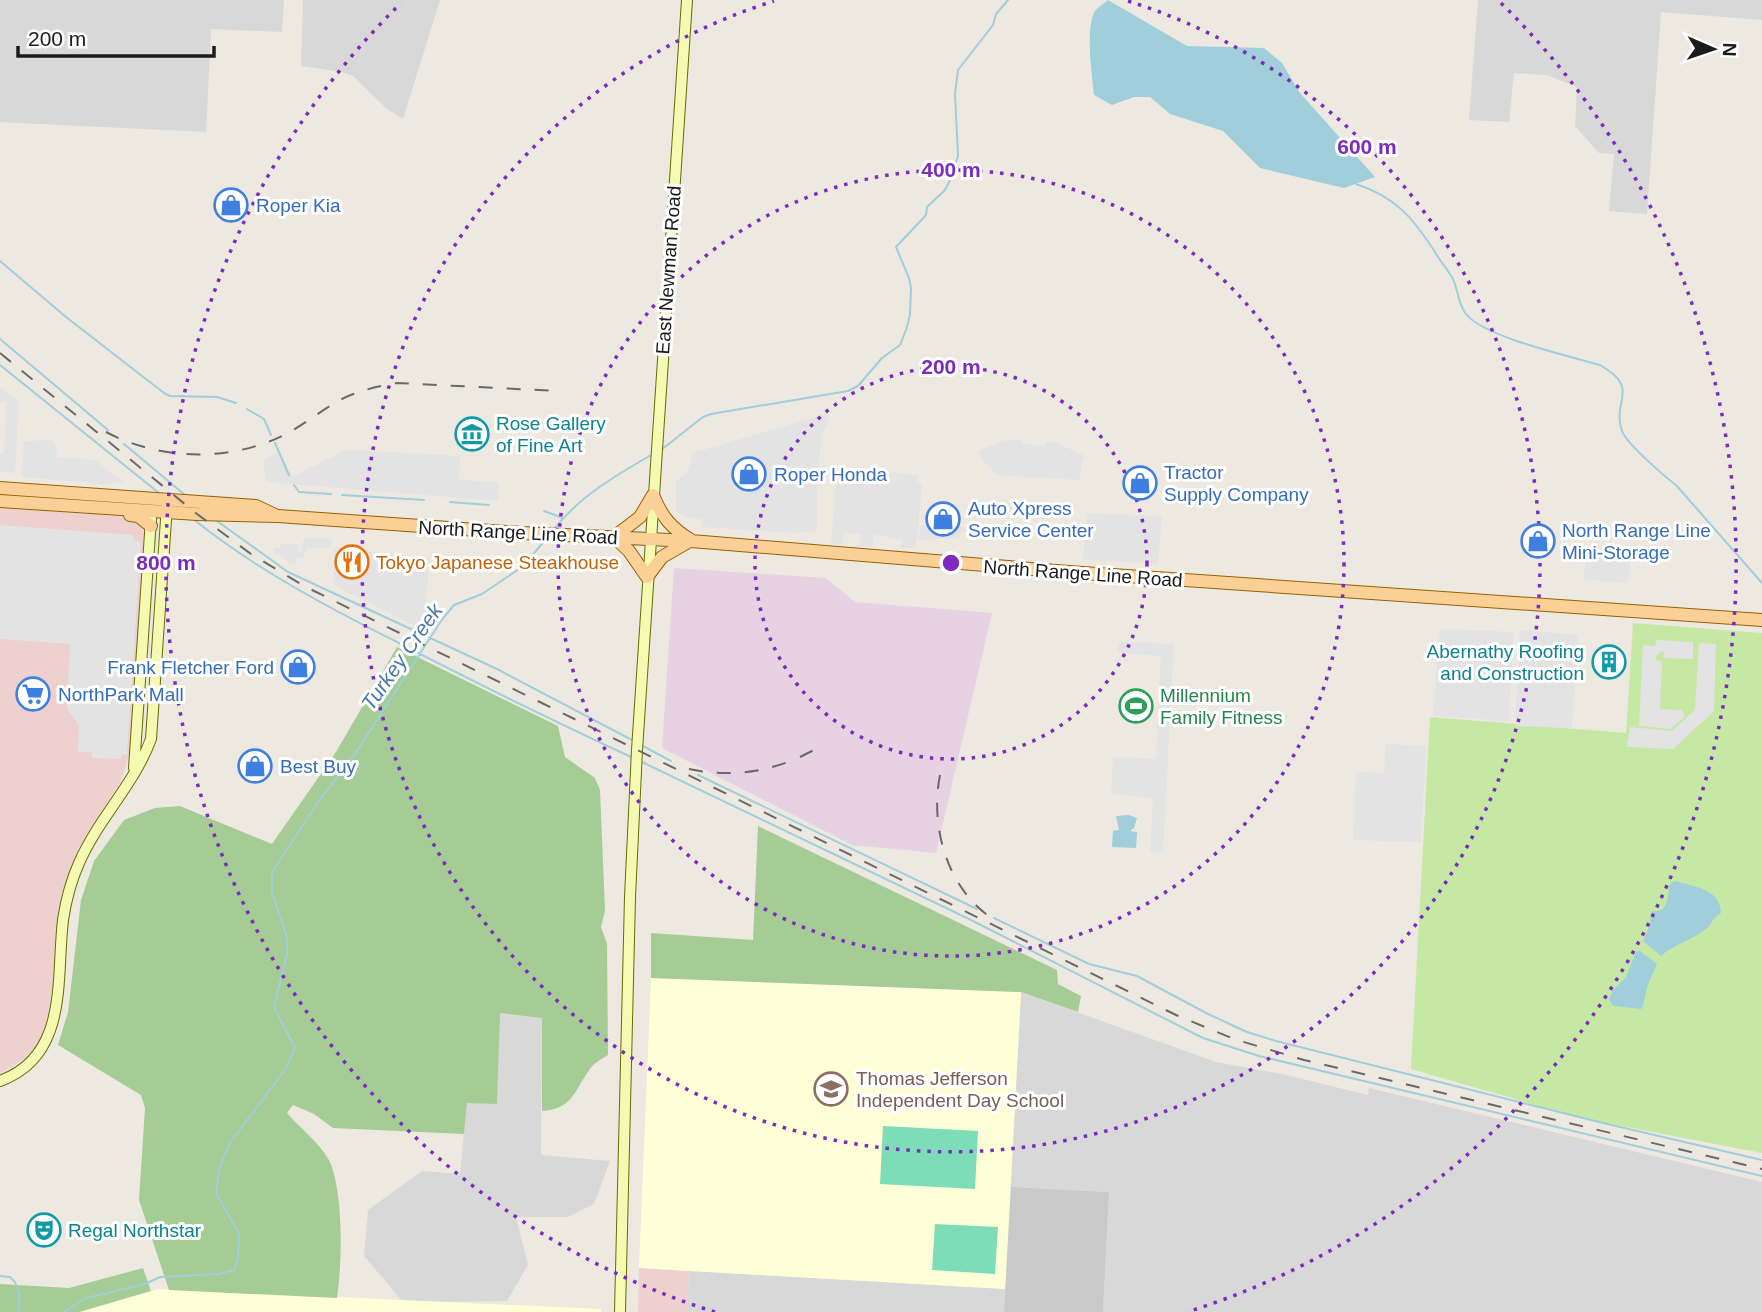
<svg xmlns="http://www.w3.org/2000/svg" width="1762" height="1312" font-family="Arial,sans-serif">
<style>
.residential{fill:#d9d8d8}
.commercial{fill:#eed0cf}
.industrial{fill:#e6d2e2}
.education{fill:#ffffd7}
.religious{fill:#c9c9c9}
.grass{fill:#c6e8a5}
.forest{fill:#a5cc95}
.pitch{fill:#7dddb8}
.parking{fill:#e3e3e3}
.water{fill:#a0cedb}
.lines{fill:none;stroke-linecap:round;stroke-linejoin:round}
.stream{stroke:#a0cedb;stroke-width:2}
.secondary-casing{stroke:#646f05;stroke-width:12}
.primary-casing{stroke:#926200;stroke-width:14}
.secondary{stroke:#f5f9b2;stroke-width:10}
.primary{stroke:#fbd097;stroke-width:12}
.rail{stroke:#696969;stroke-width:2;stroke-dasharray:14 14;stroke-linecap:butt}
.ring{fill:none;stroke:#7b2cbf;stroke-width:3.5;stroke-dasharray:3.5 7}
.labels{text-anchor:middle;stroke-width:6;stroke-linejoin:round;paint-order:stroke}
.shop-label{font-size:19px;fill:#366cbe;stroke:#fff;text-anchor:start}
.street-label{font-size:19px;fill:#1b1b1b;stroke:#fff}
.culture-label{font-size:19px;fill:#0d838f;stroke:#fff;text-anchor:start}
.food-label{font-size:19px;fill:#c56008;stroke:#fff;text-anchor:start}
.leisure-label{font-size:19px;fill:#27864d;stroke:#fff;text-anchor:start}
.education-label{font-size:19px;fill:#785e54;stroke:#fff;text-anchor:start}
.water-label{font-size:21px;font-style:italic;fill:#4979a9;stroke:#fff}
.centre{fill:#7b2cbf;stroke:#fff;stroke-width:3.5}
.ring-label{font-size:21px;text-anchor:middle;font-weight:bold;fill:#7b2cbf;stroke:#fff;stroke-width:6;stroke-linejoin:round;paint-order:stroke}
</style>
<rect width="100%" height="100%" fill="#ede9e0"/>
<!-- residential -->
<path class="residential" d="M 0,0 L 284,0 L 282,32 L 211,29 L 206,132 L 0,122 Z
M 303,0 L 440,0 L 403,119 L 387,109 L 353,76 L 342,72 L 301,66 Z
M 1478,0 L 1762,0 L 1762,20 L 1661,12 L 1647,214 L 1609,211 L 1614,154 L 1599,153 L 1575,126 L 1577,87 L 1547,75 L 1514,73 L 1509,122 L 1469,120 Z
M 1021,992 L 1216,1062 L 1282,1074 L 1368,1095 L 1369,1088 L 1762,1182 L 1762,1312 L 1103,1312 L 1109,1192 L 1011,1187 Z
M 499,1013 L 542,1017 L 541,1155 L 610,1161 L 594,1204 L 568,1217 L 516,1217 L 528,1265 L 507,1301 L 403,1302 L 364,1256 L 368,1210 L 422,1171 L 460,1174 L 467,1102 L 497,1104 Z
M 689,1271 L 1005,1289 L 1004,1312 L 687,1312 Z"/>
<!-- commercial -->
<path class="commercial" d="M 0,503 L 47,511 L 134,516 L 147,528 L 131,750 L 120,783 L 80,846 L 63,890 L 52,1010 L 46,1029 L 38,1044 L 25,1058 L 0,1074 Z
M 639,1268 L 689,1271 L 687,1312 L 638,1312 Z"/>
<!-- industrial -->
<path class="industrial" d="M 674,568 L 826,578 L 855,602 L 992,613 L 936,853 L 852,845 L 662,748 Z"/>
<!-- education -->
<path class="education" d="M 651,978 L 1021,992 L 1005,1289 L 639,1268 Z
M 158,1289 L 601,1309 L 601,1312 L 79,1312 Z"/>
<!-- religious -->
<path class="religious" d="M 1011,1187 L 1109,1192 L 1103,1312 L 1004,1312 Z"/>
<!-- grass -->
<path class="grass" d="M 1633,623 L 1762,633 L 1762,1153 L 1580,1118 L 1411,1069 L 1430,717 L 1626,733 Z"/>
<!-- forest -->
<path class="forest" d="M 397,647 L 558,726 L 565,757 L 595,778 L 600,790 L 605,911 L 601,927 L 607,944 L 608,1055 C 602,1059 594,1063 590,1069 C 574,1091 573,1109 542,1111 L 542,1018 L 500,1013 L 497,1104 L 467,1103 L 464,1134 L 333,1128 L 314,1114 L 293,1105 L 287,1113 C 300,1128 322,1145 330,1162 C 344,1196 342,1263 337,1298 L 169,1290 L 139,1200 L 145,1108 L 141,1095 L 58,1045 L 68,1012 L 81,900 L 94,861 L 124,820 L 155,808 L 180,806 L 272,844 L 336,752 Z
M 758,826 L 1057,970 L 1058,984 L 1081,996 L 1078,1012 L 1021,992 L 651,978 L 651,933 L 753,940 Z
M 143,1268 L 151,1291 L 79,1312 L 0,1312 L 0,1284 L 69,1288 Z"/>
<!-- pitch -->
<path class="pitch" d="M 883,1126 L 978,1131 L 975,1189 L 880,1184 Z
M 935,1224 L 998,1227 L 995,1274 L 932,1270 Z"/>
<!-- parking -->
<path class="parking" d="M 0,387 L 19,400 L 15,473 L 0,472 L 0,454 L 4,454 L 6,403 L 0,402 Z
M 827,414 L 829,420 L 823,431 L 818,467 L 817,531 L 794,533 L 702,527 L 702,519 L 683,517 L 676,510 L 676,481 L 688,472 L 693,453 Z
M 1022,439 L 1022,444 L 1045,446 L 1046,441 L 1057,443 L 1085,456 L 1082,461 L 1080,480 L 997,475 L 987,466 L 977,452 L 1001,441 Z
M 52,440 L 57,449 L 56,457 L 95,460 L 124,482 L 103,484 L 22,477 L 23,441 Z
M 354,450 L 460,456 L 459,480 L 499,482 L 498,501 L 266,482 L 263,460 L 279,453 L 292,477 L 344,451 Z
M 837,468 L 918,475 L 918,482 L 922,485 L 916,548 L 900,548 L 902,540 L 873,534 L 873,547 L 858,546 L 861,534 L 844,532 L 843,544 L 831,544 Z
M 1087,513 L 1162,517 L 1158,564 L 1083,559 Z
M 0,525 L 133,535 L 134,540 L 141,542 L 127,755 L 122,754 L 121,759 L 93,758 L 91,752 L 78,752 L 79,725 L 67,709 L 70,644 L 0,639 Z
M 921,525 L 965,527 L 958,538 L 918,540 Z
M 307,538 L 332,539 L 331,548 L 307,548 L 304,557 L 297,557 L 296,564 L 291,564 L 280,554 L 274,554 L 274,548 L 281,548 L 281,544 L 298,544 L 298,551 L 301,552 L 302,543 Z
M 1591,546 L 1632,549 L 1628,583 L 1583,579 L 1587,551 L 1591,551 Z
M 334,547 L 429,559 L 425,627 L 421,629 L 334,585 Z
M 1442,629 L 1514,632 L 1509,721 L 1433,716 L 1439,634 Z
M 1520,630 L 1578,635 L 1572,728 L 1515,726 Z
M 1656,640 L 1693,642 L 1693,659 L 1663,658 L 1664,652 L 1661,651 L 1655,658 L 1656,660 L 1662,661 L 1660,709 L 1682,710 L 1685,716 L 1671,729 L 1639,726 L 1643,645 L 1655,646 Z
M 1118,642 L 1174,644 L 1163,852 L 1150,851 L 1153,798 L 1111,794 L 1113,757 L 1156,759 L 1161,656 L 1118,653 Z
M 1699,643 L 1716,644 L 1714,711 L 1673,749 L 1627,747 L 1630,727 L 1672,731 L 1695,710 Z
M 1386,744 L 1426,746 L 1421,842 L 1353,840 L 1356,772 L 1384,773 Z"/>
<!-- water -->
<path class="water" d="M 1108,0 L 1187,46 L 1264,48 L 1282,63 L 1300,93 L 1375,177 L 1344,188 L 1260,168 L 1223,131 L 1170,114 L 1150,97 L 1134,97 L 1112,105 L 1094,95 C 1092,75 1085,28 1095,11 C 1098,7 1105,3 1108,0 Z
M 1129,815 L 1137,818 L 1134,828 L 1130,831 L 1137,832 L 1136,848 L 1112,847 L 1113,831 L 1119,830 L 1116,816 Z
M 1675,881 C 1694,887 1720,888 1721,913 C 1710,920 1713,924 1706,929 C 1692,940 1674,944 1661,956 L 1643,941 L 1650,925 L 1652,911 C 1669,913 1667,897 1670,884 Z
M 1640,951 L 1657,964 L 1648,984 L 1643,1006 L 1641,1009 L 1613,1006 L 1609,999 L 1613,990 L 1626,977 L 1636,952 Z"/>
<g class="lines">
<!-- stream -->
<path class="stream" d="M 1356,184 C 1396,197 1413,218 1435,252 C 1440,261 1448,270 1453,279 C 1458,290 1458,304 1466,314 C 1484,337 1569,356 1600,365 C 1642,389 1611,400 1622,431 C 1626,443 1664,476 1676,485 L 1762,583
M 0,261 L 66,317 L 164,393 L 170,396 L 217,397 L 236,403
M 0,339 L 108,430
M 0,365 L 159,493
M 247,409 L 264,419 L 271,435
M 275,443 L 289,475
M 124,444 L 185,495
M 661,450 L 703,417 L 711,414 L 848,391 L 858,386 L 882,358 L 900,345 L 906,330 L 910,315 L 911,288 L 909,278 L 896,247 L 926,215 L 927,207 L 945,190 L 951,178 L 958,156 L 955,94 L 958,70 L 993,25 L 996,14 L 1008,0
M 294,485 L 299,492 L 331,494
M 342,495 L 424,500
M 450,502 L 489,505
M 544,511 L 563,518
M 193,519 C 256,569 325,606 397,642 C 474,682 552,720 631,757
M 217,521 L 288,572 L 497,669 L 632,740
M 555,528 C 580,496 618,474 653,454
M 643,746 L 671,761
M 642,762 L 969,919 L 1203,1038 L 1259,1056 L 1762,1176
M 698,775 L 977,909
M 994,918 L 1089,964 L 1137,976 L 1208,1014 L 1247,1032 L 1276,1041 L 1603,1123 L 1762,1160
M 0,1276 L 10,1277 C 21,1286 21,1299 18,1312
M 64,1312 L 86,1298 L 145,1284 L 160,1277 L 219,1274 L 234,1270 L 238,1259 L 239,1234 L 216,1193 L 219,1170 L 229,1144 L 285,1070 L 295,1048 L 274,1007 L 287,954 L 287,938 L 272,893 L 272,872 L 318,802 L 353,757 L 441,621 L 454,605 L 482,594 L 522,567 L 547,538"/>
<defs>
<path id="secondary" d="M 134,768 L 151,519
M 0,1081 C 69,1056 56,979 63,920 C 66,900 71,881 79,863 C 98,819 134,785 151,739 L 167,505
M 620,1312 L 630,897 L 637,750 L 687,0"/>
<path id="primary" d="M 0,488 L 256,506 L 275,515
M 653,495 L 640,517 L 614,537 L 629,551 L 647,577 L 662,557 L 688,542
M 653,495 C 661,516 672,529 691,540
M 0,501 L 197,514 L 278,516 L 522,533 L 691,541 L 1069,572 L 1762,620
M 130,515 L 138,516 L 151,526"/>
</defs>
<!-- secondary casing -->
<use href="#secondary" class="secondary-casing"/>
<!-- primary casing -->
<use href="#primary" class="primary-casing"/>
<!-- secondary -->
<use href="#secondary" class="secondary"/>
<!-- primary -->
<use href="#primary" class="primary"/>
<!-- rail -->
<path class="rail" d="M 0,353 L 197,514 L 251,554 L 304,586 L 1176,1015 L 1234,1039 L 1304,1060 L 1762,1169
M 106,432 C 161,461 231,462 286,434 C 307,423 325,407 346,397 C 362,390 379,386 397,383 L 558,391
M 800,757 L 820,747
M 689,769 C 722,776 756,774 788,762
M 940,775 C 930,825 946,886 990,917"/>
</g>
<!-- distance rings -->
<g class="ring">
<circle cx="951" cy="563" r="196"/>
<circle cx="951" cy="563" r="393"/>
<path d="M1128 1A589 589 0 1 1 774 1"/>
<path d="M715 1312A785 785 0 0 1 401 3M1501 3A785 785 0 0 1 1187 1312"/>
</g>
<!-- icons -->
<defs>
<symbol id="shop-ring" viewBox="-11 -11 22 22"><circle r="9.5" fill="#fff" stroke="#3f7fe0" stroke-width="1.5"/><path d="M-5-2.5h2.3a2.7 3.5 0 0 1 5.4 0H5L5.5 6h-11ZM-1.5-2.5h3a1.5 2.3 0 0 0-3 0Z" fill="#3f7fe0"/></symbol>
<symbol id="museum-ring" viewBox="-11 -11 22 22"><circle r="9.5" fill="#fff" stroke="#0f9aa8" stroke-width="1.5"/><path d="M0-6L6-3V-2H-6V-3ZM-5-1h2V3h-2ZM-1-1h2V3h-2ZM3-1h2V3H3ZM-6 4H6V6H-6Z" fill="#0f9aa8"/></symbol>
<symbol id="restaurant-ring" viewBox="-11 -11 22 22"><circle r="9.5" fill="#fff" stroke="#e8710a" stroke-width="1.5"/><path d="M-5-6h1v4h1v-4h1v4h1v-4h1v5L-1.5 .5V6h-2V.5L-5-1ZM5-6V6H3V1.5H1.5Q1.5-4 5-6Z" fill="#e8710a"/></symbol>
<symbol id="building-ring" viewBox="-11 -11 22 22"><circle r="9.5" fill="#fff" stroke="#0f9aa8" stroke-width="1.5"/><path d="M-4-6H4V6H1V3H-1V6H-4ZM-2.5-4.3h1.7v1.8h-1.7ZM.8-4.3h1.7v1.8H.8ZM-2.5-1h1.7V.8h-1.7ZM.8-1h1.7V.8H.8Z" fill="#0f9aa8"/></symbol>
<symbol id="supermarket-ring" viewBox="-11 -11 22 22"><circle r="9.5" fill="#fff" stroke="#3f7fe0" stroke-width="1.5"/><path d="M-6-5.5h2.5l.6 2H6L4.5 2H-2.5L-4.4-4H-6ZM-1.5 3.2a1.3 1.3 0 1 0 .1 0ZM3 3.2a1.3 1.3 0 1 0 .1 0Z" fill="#3f7fe0"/></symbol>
<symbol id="stadium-ring" viewBox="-11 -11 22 22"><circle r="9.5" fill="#fff" stroke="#2e9e5b" stroke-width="1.5"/><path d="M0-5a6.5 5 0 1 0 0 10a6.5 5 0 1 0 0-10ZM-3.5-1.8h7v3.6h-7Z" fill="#2e9e5b"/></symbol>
<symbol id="school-ring" viewBox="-11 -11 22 22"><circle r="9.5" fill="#fff" stroke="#8d6e63" stroke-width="1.5"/><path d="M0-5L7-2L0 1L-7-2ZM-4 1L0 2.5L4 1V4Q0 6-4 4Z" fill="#8d6e63"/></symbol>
<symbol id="theatre-ring" viewBox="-11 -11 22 22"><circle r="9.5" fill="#fff" stroke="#0f9aa8" stroke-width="1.5"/><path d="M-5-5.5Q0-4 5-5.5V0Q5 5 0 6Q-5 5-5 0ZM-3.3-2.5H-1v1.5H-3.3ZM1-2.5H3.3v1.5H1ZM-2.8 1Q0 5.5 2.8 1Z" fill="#0f9aa8"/></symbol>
</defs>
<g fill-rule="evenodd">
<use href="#shop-ring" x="212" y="186" width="38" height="38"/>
<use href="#museum-ring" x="453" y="415" width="38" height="38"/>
<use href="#shop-ring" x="730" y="455" width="38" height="38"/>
<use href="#shop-ring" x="1121" y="464" width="38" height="38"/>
<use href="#shop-ring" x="924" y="500" width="38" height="38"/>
<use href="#shop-ring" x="1519" y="522" width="38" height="38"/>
<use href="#restaurant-ring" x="333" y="543" width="38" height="38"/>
<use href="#building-ring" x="1590" y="643" width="38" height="38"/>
<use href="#shop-ring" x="279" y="648" width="38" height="38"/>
<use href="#supermarket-ring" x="14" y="675" width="38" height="38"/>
<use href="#stadium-ring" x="1117" y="687" width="38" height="38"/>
<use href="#shop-ring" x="236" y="747" width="38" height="38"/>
<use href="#school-ring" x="812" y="1070" width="38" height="38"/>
<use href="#theatre-ring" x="25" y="1211" width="38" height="38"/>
</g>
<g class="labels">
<!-- shop labels -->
<g class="shop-label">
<text x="256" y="212">Roper Kia</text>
<text x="1164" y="479">Tractor<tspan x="1164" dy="22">Supply Company</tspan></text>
<text x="774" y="481">Roper Honda</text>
<text x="968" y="515">Auto Xpress<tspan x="968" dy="22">Service Center</tspan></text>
<text x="1562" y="537">North Range Line<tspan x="1562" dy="22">Mini-Storage</tspan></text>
<text x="274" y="674" text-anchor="end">Frank Fletcher Ford</text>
<text x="58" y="701">NorthPark Mall</text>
<text x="280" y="773">Best Buy</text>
</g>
<!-- street labels -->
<g class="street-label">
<text transform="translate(668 270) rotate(-86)" y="7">East Newman Road</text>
<text transform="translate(518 532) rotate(3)" y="7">North Range Line Road</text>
<text transform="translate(1083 573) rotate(4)" y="7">North Range Line Road</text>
</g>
<!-- culture labels -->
<g class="culture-label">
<text x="496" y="430">Rose Gallery<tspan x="496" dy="22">of Fine Art</tspan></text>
<text x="1584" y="658" text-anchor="end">Abernathy Roofing<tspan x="1584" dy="22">and Construction</tspan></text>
<text x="68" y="1237">Regal Northstar</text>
</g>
<!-- food labels -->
<g class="food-label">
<text x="376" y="569">Tokyo Japanese Steakhouse</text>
</g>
<!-- leisure labels -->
<g class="leisure-label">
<text x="1160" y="702">Millennium<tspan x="1160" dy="22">Family Fitness</tspan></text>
</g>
<!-- education labels -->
<g class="education-label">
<text x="856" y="1085">Thomas Jefferson<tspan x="856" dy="22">Independent Day School</tspan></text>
</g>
<!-- water labels -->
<g class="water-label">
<text transform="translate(402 657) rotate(-55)" y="7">Turkey Creek</text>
</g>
</g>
<circle cx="951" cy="563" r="10" class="centre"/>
<g class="ring-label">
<text x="1367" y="154">600 m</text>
<text x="951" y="177">400 m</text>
<text x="951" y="374">200 m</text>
<text x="166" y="570">800 m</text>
</g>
<!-- north arrow -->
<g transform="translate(1713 49) rotate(92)" stroke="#ffffff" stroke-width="5" paint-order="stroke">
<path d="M0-5L12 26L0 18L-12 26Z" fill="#1b1b1b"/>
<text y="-10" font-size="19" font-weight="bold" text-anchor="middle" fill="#1b1b1b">N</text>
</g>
<!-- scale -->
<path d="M18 46v10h196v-10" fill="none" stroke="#1b1b1b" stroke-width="3.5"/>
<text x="28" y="46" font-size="21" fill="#1b1b1b" stroke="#ffffff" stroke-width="5" paint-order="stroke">200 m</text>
</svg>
